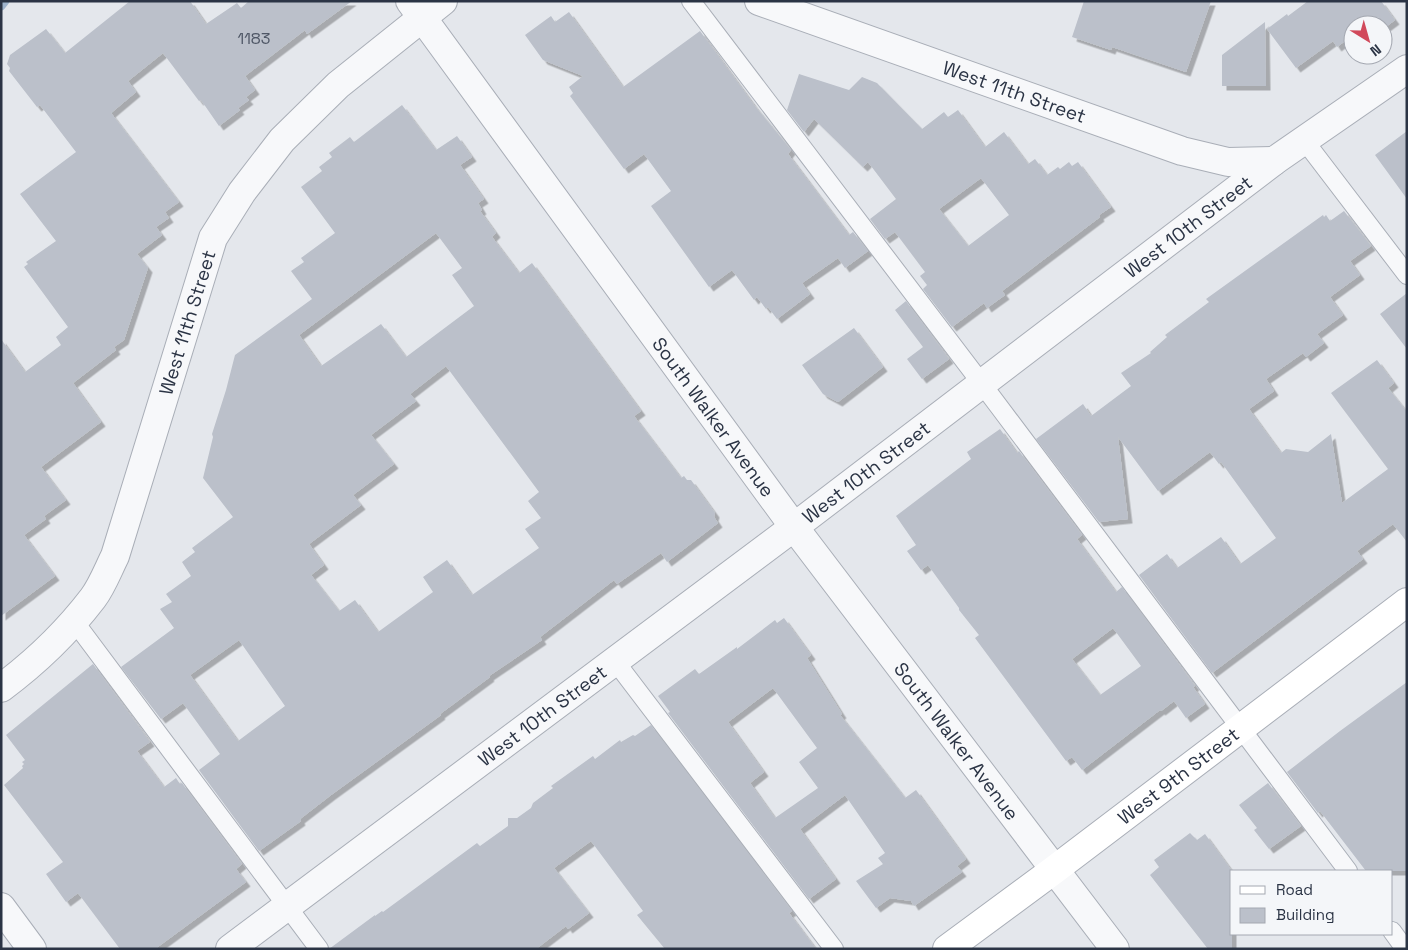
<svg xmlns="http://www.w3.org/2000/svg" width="1408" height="950" font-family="'Space Grotesk',sans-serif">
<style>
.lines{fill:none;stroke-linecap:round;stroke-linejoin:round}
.stream{stroke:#9fb4cc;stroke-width:9}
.building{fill:#bbc0ca;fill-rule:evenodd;filter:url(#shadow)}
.service-casing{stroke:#a9aeb7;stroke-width:20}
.minor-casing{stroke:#a9aeb7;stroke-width:30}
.secondary-casing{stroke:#a9aeb7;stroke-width:30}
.service{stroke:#f7f8fa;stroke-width:18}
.minor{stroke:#f7f8fa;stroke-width:28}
.secondary{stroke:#fff;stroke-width:28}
.labels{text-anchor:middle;stroke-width:4;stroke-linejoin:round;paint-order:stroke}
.number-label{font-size:16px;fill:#4f5766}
.street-label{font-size:19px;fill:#2b3445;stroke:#f4f6f9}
</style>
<defs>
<filter id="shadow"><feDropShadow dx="4.5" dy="4.5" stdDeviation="0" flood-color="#0004"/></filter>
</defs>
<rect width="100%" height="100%" fill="#e4e7ec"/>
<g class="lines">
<!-- stream -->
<path class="stream" d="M 1,6 L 5,1"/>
</g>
<!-- building -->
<path class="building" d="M 130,1 L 190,1 L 206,24 L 237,3 L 241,8 L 249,1 L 352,1 L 307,34 L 305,30 L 245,76 L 255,90 L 246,97 L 249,100 L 238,108 L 240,110 L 219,126 L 201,100 L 199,101 L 163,53 L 128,81 L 136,92 L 111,113 L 179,202 L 165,212 L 169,218 L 156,227 L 162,235 L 137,254 L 148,268 L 124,340 L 114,347 L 116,350 L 73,383 L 101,422 L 41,467 L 66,500 L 44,516 L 46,519 L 24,535 L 55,576 L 1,616 L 1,339 L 25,372 L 61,345 L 56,337 L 68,327 L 24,267 L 28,264 L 26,262 L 56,241 L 20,194 L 76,152 L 40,105 L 37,107 L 9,71 L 10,68 L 7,64 L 10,55 L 46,29 L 65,53 Z
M 1084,1 L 1211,1 L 1186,72 L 1112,47 L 1111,50 L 1072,37 Z
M 1308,1 L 1381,1 L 1395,20 L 1383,29 L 1383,25 L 1353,25 L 1353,35 L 1337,47 L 1333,41 L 1296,68 L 1267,29 L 1287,14 L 1288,16 Z
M 569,12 L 623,87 L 700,31 L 754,105 L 791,150 L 788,154 L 849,235 L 853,232 L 868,251 L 845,268 L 838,258 L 802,283 L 810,294 L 777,319 L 768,307 L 766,309 L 757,297 L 754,300 L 732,270 L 709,287 L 651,206 L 671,191 L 644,154 L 624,169 L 570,96 L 573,93 L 569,87 L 583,76 L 543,60 L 525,35 L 551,16 L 555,22 Z
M 1265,22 L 1266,86 L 1222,86 L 1222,55 Z
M 799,74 L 849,90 L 862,77 L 877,83 L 922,129 L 944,112 L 948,117 L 958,110 L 985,147 L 1004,132 L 1028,164 L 1035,159 L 1047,175 L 1058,167 L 1060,169 L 1069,162 L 1072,166 L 1078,162 L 1111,207 L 1099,215 L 1100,217 L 1002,291 L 1005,295 L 987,308 L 984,303 L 952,327 L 923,289 L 927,285 L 920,276 L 925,272 L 895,232 L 885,239 L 870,219 L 896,199 L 868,162 L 863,167 L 814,119 L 804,132 L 787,110 ZM 981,178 L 1009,215 L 968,246 L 939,209 Z
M 402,105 L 436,150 L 457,136 L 472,157 L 460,165 L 484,199 L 478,203 L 482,210 L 480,211 L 496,233 L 492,237 L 519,273 L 532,263 L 641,411 L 634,416 L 681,478 L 684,476 L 687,480 L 691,480 L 715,513 L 714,517 L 718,523 L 667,562 L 661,553 L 617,584 L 614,580 L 540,637 L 542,640 L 489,676 L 490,677 L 440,714 L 441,715 L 331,795 L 300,819 L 301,821 L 259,851 L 199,770 L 220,754 L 183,703 L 161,719 L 121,667 L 174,628 L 160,609 L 172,602 L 166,594 L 191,576 L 182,562 L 195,552 L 192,548 L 233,517 L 203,478 L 213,437 L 212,434 L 226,390 L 235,355 L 312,299 L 291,271 L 304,262 L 301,258 L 335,233 L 301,187 L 322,171 L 319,167 L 332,157 L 329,153 L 350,137 L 354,142 ZM 436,233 L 462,268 L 452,275 L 474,306 L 406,357 L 381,324 L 321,366 L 299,335 ZM 446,366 L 539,492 L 528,501 L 541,518 L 525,529 L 539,548 L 472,595 L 447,560 L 423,577 L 433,592 L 378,632 L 355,600 L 339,611 L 311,575 L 324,565 L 309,544 L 361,505 L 353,495 L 394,464 L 371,435 L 416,401 L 410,394 ZM 239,640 L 285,706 L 238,741 L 190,675 Z
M 1407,131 L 1407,199 L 1375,155 Z
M 1344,211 L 1371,246 L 1350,261 L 1360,275 L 1330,297 L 1343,315 L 1317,334 L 1324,343 L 1306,357 L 1303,353 L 1266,379 L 1274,391 L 1249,409 L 1281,453 L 1286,449 L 1308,452 L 1331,434 L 1342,503 L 1388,469 L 1331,393 L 1377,360 L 1394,383 L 1388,388 L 1407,412 L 1407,542 L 1393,524 L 1357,551 L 1363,559 L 1212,673 L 1139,575 L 1167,554 L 1177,568 L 1221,537 L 1240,564 L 1276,538 L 1221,462 L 1219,464 L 1210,452 L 1158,491 L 1118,437 L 1128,519 L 1099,522 L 1036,439 L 1083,404 L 1091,416 L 1131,386 L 1121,373 L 1151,353 L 1150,352 L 1167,337 L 1165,335 L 1209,302 L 1206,299 L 1323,215 L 1324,217 L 1326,215 L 1330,221 Z
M 1407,293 L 1407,349 L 1380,314 Z
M 906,301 L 949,359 L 922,379 L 907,359 L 923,347 L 895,310 Z
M 854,328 L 883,367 L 838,402 L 823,394 L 802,365 Z
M 1000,429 L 1017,453 L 1019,451 L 1082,535 L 1077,539 L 1116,592 L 1122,587 L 1195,686 L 1193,687 L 1205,704 L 1186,718 L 1174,701 L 1161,711 L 1160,710 L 1082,770 L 1072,757 L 1066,761 L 975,638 L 979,635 L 959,610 L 959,608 L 928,565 L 921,570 L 907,551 L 916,545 L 896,516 L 971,459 L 967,452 ZM 1113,628 L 1141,666 L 1100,695 L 1072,659 Z
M 784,618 L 811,655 L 807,658 L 842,714 L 840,715 L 905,798 L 916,790 L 966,859 L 957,866 L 962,872 L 914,906 L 911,901 L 890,898 L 876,908 L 856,881 L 883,864 L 878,858 L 885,853 L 845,795 L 800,829 L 836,879 L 809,899 L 668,713 L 670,712 L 658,696 L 695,669 L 699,674 L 737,647 L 737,649 L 775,620 L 777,623 ZM 773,688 L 817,748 L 799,762 L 818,788 L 775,818 L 750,783 L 764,772 L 728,722 Z
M 93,664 L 150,742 L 137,751 L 164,787 L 176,778 L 180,784 L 182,783 L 242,864 L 236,869 L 246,882 L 155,949 L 120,949 L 78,893 L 66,902 L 46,874 L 63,862 L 4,785 L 23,768 L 22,766 L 24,764 L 22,762 L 25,760 L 6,735 Z
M 1407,682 L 1407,871 L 1366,871 L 1320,811 L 1318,813 L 1287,772 L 1340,731 Z
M 651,725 L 792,911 L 789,913 L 816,949 L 665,949 L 637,915 L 643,911 L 591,841 L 554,868 L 589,913 L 568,929 L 566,926 L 536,949 L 329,949 L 375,915 L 375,916 L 382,911 L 383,912 L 477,843 L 480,846 L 508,826 L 508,818 L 517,818 L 531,808 L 533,803 L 553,788 L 551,786 L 593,756 L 595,759 L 620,740 L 621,742 L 633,735 L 635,736 Z
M 1268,783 L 1301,826 L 1269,849 L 1254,830 L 1257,828 L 1239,805 Z
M 1190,833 L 1197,840 L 1205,834 L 1232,871 L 1232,949 L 1208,949 L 1150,875 L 1159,867 L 1154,860 Z"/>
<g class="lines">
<defs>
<path id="service" d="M 691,1 L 982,384 L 1348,871
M 1304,140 L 1407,275
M 74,621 L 319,949
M 615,661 L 834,949
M 1392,931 L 1405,949"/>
<g id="minor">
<path id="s1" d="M 410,1 L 794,527 L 1115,949"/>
<path id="s2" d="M 759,1 L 1182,151 L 1228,162 L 1274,161"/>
<path id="s3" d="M 1,688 C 36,662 67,632 93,598 C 102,586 108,570 115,556 L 213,238 L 242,192 L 282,140 L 338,85 L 443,1"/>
<path d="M 1,907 L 32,949"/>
<path id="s4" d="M 230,949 L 794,527 L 1274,161 L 1407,69"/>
</g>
<g id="secondary">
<path id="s5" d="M 947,949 L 1054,870 L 1407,602"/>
</g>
</defs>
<!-- service casing -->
<use href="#service" class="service-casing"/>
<!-- minor casing -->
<use href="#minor" class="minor-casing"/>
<!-- secondary casing -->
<use href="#secondary" class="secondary-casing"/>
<!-- service -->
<use href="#service" class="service"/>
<!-- minor -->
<use href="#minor" class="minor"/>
<!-- secondary -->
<use href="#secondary" class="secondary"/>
</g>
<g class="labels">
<!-- number labels -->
<g class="number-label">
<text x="254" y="44">1183</text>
</g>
<!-- street labels -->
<g class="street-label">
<text dy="7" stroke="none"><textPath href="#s2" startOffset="271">West 11th Street</textPath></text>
<text dy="7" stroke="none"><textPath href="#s4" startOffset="1200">West 10th Street</textPath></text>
<text dy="7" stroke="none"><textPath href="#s3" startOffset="421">West 11th Street</textPath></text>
<text dy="7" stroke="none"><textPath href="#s1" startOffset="515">South Walker Avenue</textPath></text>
<text dy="7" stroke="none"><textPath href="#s4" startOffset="795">West 10th Street</textPath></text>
<text dy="7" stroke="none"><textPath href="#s4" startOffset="390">West 10th Street</textPath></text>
<text dy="7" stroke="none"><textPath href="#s1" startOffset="920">South Walker Avenue</textPath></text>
<text dy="7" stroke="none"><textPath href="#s5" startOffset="289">West 9th Street</textPath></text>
</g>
</g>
<!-- border -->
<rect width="1408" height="950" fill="none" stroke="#2b3445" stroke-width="5"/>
<!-- legend -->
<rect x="1230" y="870" width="162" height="65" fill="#f4f6f9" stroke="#a4a8b1"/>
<rect x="1240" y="886" width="25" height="8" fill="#ffffff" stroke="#a4a8b1"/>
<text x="1276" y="895" font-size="15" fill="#2b3445">Road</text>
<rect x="1240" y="908" width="25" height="15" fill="#bbc0ca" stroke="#a4a8b1"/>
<text x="1276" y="920" font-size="15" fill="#2b3445">Building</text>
<!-- north arrow -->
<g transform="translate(1368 40) rotate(143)"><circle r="24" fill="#f4f6f9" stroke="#a4a8b1"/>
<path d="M0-4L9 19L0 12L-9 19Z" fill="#d1495b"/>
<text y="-8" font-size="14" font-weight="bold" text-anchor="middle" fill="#2b3445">N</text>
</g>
</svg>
